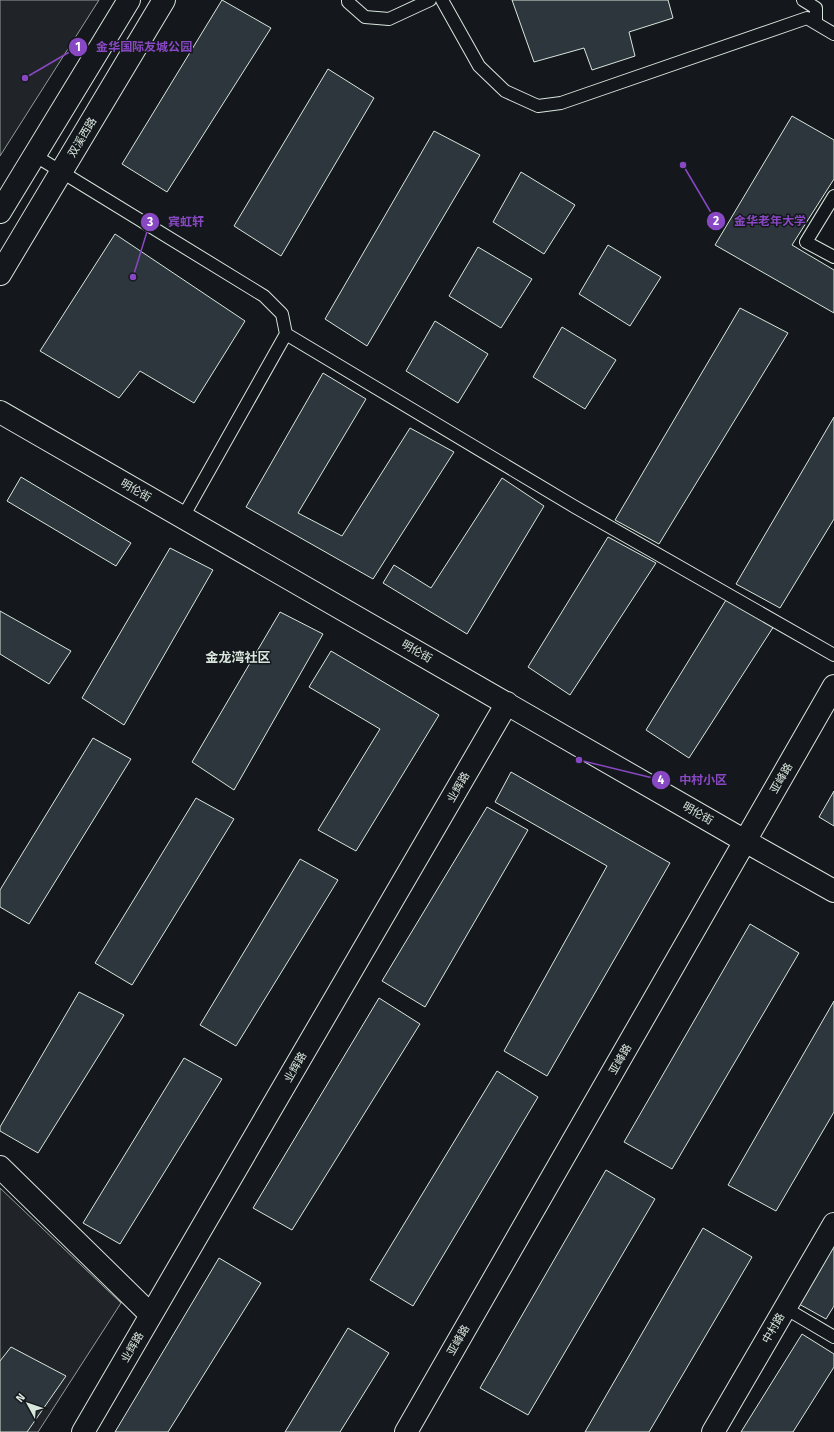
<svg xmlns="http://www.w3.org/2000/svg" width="834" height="1432" font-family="'Fira Sans','Noto Sans SC',sans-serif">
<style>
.green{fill:#202428;stroke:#939e99}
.building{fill:#2c363c;stroke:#d8e6dc}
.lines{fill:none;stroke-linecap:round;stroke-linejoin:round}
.lane-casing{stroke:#d8e6dc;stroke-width:14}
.street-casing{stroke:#d8e6dc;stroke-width:24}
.secondary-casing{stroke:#d8e6dc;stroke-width:24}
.lane{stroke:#14181c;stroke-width:12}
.street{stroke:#14181c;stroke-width:22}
.secondary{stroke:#14181c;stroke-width:22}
.labels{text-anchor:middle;stroke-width:3;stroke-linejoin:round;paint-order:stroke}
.street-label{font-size:11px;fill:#d8e6dc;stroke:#14181c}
.quarter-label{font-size:13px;font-weight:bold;fill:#d8e6dc;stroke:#14181c}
.leader{fill:none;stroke:#8948c3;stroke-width:1.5}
.callout-dot{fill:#8948c3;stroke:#14181c;stroke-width:1.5}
.mark-label{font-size:12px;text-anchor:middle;font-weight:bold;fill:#fff}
.callout-label{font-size:12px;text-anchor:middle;font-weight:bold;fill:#8948c3;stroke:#14181c;stroke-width:3;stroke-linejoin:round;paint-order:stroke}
</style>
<rect width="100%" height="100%" fill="#14181c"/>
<!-- green -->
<path class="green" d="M 0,0 L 99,0 L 0,156 Z
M 0,1188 L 121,1303 L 38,1432 L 0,1432 Z"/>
<!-- building -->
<path class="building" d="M 222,0 L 271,28 L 167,192 L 122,164 Z
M 512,0 L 668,0 L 673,18 L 629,32 L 635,56 L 592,70 L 584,48 L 534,62 Z
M 328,69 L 374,98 L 281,256 L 234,226 Z
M 792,116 L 834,140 L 834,179 L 792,245 L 834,270 L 834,313 L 715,245 Z
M 434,131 L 480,155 L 367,346 L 325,319 Z
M 521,172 L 575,205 L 544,254 L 493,222 Z
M 115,234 L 245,321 L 194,403 L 140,371 L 119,398 L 40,351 Z
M 608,245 L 661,277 L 630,326 L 579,294 Z
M 478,247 L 532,279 L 501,328 L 449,296 Z
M 740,308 L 788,333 L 659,544 L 615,520 Z
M 435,321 L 488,354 L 458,403 L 406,371 Z
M 562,327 L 616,360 L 585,409 L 533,377 Z
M 323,373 L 366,399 L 298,513 L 342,536 L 410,428 L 454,452 L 373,579 L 246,507 Z
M 834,417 L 834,519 L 780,608 L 736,584 Z
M 21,477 L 131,543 L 116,566 L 7,501 Z
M 502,478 L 544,506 L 467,634 L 383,583 L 394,565 L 431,588 Z
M 608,537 L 656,563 L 570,695 L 528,667 Z
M 170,548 L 213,570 L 124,725 L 82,698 Z
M 726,600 L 774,626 L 689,758 L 646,730 Z
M 0,611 L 71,651 L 49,684 L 0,654 Z
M 280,612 L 323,634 L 234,790 L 192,762 Z
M 331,651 L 439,715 L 356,851 L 318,830 L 380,729 L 309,687 Z
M 93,738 L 131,759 L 29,924 L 0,907 L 0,890 Z
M 511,772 L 670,863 L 547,1076 L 504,1051 L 607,866 L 495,802 Z
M 834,791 L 834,826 L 819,817 Z
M 196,798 L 234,819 L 132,985 L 95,963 Z
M 487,807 L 528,830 L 425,1007 L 382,981 Z
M 300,859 L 338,880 L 236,1046 L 200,1025 Z
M 750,924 L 799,953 L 672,1169 L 624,1142 Z
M 79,992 L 124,1015 L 38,1153 L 0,1131 L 0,1127 Z
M 379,998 L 420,1024 L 292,1230 L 253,1208 Z
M 834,1001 L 834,1112 L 776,1211 L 728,1185 Z
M 184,1058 L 222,1079 L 120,1244 L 83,1223 Z
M 497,1071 L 538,1097 L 413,1306 L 370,1280 Z
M 606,1170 L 655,1199 L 528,1415 L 480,1388 Z
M 703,1228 L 752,1257 L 649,1432 L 585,1432 Z
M 834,1246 L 834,1306 L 826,1319 L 799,1304 Z
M 219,1258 L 261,1283 L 168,1432 L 115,1432 Z
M 348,1328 L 389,1353 L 340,1432 L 285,1432 Z
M 802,1334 L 834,1354 L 834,1367 L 793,1432 L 741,1432 Z
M 11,1347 L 66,1376 L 27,1432 L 0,1432 L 0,1361 Z"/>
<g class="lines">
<defs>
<path id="lane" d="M 348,0 L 348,2 L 365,17 L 389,19 L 430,0
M 442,0 L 479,66 L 505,91 L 538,106 L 561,103 L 807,18 L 834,34
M 803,0 L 816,8 L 816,23
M 34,155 L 264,296 L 282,314 L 286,334 L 575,507 L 834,655
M 834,196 L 806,242 L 834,257
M 183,517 L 286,334
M 785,1308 L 834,1337"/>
<path id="street" d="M 0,412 L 745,841 L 834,891
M 0,1167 L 151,1315
M 83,1432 L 507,703
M 406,1432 L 834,686
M 713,1432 L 834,1224"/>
<path id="secondary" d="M 0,212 L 129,0
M 0,274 L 164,0"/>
</defs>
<!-- lane casing -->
<use href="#lane" class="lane-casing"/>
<!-- street casing -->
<use href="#street" class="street-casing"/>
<!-- secondary casing -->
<use href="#secondary" class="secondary-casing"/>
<!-- lane -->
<use href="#lane" class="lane"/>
<!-- street -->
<use href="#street" class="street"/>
<!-- secondary -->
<use href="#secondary" class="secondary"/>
</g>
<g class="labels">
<!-- street labels -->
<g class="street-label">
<text transform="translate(82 137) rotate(-59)" y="4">双溪西路</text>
<text transform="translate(136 490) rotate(30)" y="4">明伦街</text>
<text transform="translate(417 651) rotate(30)" y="4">明伦街</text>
<text transform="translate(781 778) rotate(-60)" y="4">亚峰路</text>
<text transform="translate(458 787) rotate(-60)" y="4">业辉路</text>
<text transform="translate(698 813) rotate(30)" y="4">明伦街</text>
<text transform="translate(620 1059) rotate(-60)" y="4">亚峰路</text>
<text transform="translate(295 1067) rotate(-60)" y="4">业辉路</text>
<text transform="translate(773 1328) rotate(-60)" y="4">中村路</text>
<text transform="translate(458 1340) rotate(-60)" y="4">亚峰路</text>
<text transform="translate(132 1347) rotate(-60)" y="4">业辉路</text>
</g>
<!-- quarter labels -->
<g class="quarter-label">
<text x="238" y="662">金龙湾社区</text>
</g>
</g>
<!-- callouts -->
<path class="leader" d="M25 78L78 47M683 165L716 221M133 277L150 222M579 760L661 780"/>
<g class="callout-dot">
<circle cx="25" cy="78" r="4"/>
<circle cx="683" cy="165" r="4"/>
<circle cx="133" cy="277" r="4"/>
<circle cx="579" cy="760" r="4"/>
<circle cx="78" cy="47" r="10"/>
<circle cx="716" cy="221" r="10"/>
<circle cx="150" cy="222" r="10"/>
<circle cx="661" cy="780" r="10"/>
</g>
<g class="mark-label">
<text x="78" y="51">1</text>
<text x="716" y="225">2</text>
<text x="150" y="226">3</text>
<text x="661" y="784">4</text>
</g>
<g class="callout-label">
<text x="144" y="51">金华国际友城公园</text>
<text x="770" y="225">金华老年大学</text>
<text x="186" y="226">宾虹轩</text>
<text x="703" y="784">中村小区</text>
</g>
<!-- north arrow -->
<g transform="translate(28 1404) rotate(310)" stroke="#14181c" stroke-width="3" paint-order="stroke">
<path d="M0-3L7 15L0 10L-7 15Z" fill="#d8e6dc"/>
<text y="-6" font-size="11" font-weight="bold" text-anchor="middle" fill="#d8e6dc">N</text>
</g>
</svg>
